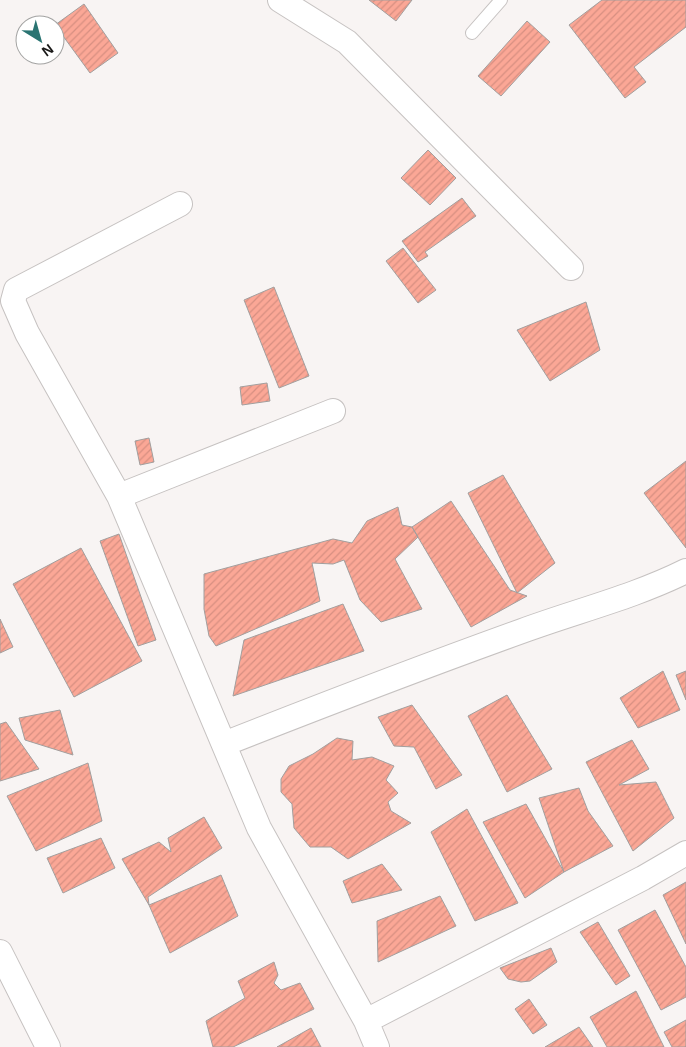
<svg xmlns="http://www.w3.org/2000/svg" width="686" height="1047" font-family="Arial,sans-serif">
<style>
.building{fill:url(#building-hatch);stroke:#a29f9e}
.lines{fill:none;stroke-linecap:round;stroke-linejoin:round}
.lane-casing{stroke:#c6c2c1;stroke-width:14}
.street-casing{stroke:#c6c2c1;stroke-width:26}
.lane{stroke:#fff;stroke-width:12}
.street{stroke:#fff;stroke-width:24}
</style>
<defs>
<pattern id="building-hatch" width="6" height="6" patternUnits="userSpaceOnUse" patternTransform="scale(1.25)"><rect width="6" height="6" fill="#fba796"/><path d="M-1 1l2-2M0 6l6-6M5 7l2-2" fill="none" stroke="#d78f81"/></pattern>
</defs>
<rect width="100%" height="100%" fill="#f8f4f3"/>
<!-- building -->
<path class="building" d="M 369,0 L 412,0 L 396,21 Z
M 602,0 L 686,0 L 686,27 L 634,67 L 646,82 L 625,98 L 569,25 Z
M 84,4 L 118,53 L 90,73 L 55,25 Z
M 527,21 L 550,42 L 501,96 L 478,76 Z
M 428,150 L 456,178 L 430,205 L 401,178 Z
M 462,198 L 476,216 L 425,252 L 428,256 L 418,262 L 402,241 Z
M 403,248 L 436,290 L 418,303 L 386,261 Z
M 274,287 L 309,376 L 279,388 L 244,300 Z
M 586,302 L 600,350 L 550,381 L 517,330 Z
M 267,383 L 270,401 L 242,405 L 240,387 Z
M 149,438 L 154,462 L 140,465 L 135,441 Z
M 686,461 L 686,548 L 644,493 Z
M 503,475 L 555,563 L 517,593 L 468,493 Z
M 451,501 L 510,590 L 527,596 L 471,627 L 412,527 Z
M 398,507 L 402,525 L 412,527 L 418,537 L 395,559 L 422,609 L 381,622 L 360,600 L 344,560 L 333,564 L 312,563 L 320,601 L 216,646 L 209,636 L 204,609 L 204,574 L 333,539 L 352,543 L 367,521 Z
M 119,534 L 156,640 L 138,646 L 100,541 Z
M 81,548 L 142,661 L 74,697 L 13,584 Z
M 343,604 L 364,651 L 233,696 L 244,640 Z
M 0,619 L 13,647 L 0,653 Z
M 663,671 L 680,710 L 638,728 L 620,698 Z
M 686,671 L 686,700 L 676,675 Z
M 507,695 L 552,769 L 507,792 L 468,716 Z
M 412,705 L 462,775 L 436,789 L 414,747 L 394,746 L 378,717 Z
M 60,710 L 73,755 L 25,740 L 19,718 Z
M 6,722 L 39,769 L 0,781 L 0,724 Z
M 337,738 L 353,741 L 352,760 L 372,757 L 394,766 L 386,780 L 398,793 L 388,802 L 391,811 L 411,823 L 348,859 L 331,847 L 310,847 L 294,828 L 292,804 L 281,792 L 281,779 L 289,766 L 313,754 Z
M 632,740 L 649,769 L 619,785 L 656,782 L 674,818 L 633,851 L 586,762 Z
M 88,763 L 102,821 L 36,851 L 7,796 Z
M 579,788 L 588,811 L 613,846 L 564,872 L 539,798 Z
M 526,804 L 564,872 L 525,898 L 483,822 Z
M 467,809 L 518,903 L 475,921 L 431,832 Z
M 204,817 L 222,848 L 148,897 L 149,905 L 122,859 L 159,842 L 171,852 L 168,838 Z
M 101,838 L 115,868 L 63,893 L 47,858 Z
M 382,864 L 402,890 L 352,903 L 343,881 Z
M 221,875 L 238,916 L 170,953 L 149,905 Z
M 686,882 L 686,944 L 663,895 Z
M 440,896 L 456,926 L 378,962 L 377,921 Z
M 655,910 L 686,967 L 686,997 L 661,1010 L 618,930 Z
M 598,922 L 630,976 L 616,985 L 580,932 Z
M 551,948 L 557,962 L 530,981 L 521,982 L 508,979 L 500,968 Z
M 274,962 L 278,975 L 274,983 L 281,990 L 300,983 L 314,1009 L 233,1047 L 213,1047 L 206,1021 L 245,998 L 238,981 Z
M 636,991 L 664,1047 L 607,1047 L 590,1017 Z
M 529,999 L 547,1025 L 533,1034 L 515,1009 Z
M 686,1020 L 686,1047 L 672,1047 L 664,1032 Z
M 579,1027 L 593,1047 L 545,1047 Z
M 311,1028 L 321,1047 L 277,1047 Z"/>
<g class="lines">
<defs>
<path id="lane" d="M 472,33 L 501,0"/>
<path id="street" d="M 280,0 L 347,42 L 571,268
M 180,204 L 16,290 L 13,301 L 27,333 L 119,496 L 259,828 L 366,1021 L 377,1047
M 119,496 L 333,411
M 224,744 C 323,705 422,667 522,631 C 576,611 634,597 686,571
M 0,952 L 48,1047
M 366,1021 L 643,878 L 686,853"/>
</defs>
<!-- lane casing -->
<use href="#lane" class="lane-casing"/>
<!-- street casing -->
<use href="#street" class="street-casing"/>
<!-- lane -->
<use href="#lane" class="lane"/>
<!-- street -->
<use href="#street" class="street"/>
</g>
<!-- north arrow -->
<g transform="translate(40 40) rotate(143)"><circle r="24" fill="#ffffff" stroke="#a3a3a2"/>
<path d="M0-4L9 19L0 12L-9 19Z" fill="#2a7472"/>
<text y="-8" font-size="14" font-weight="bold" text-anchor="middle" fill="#191817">N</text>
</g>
</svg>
